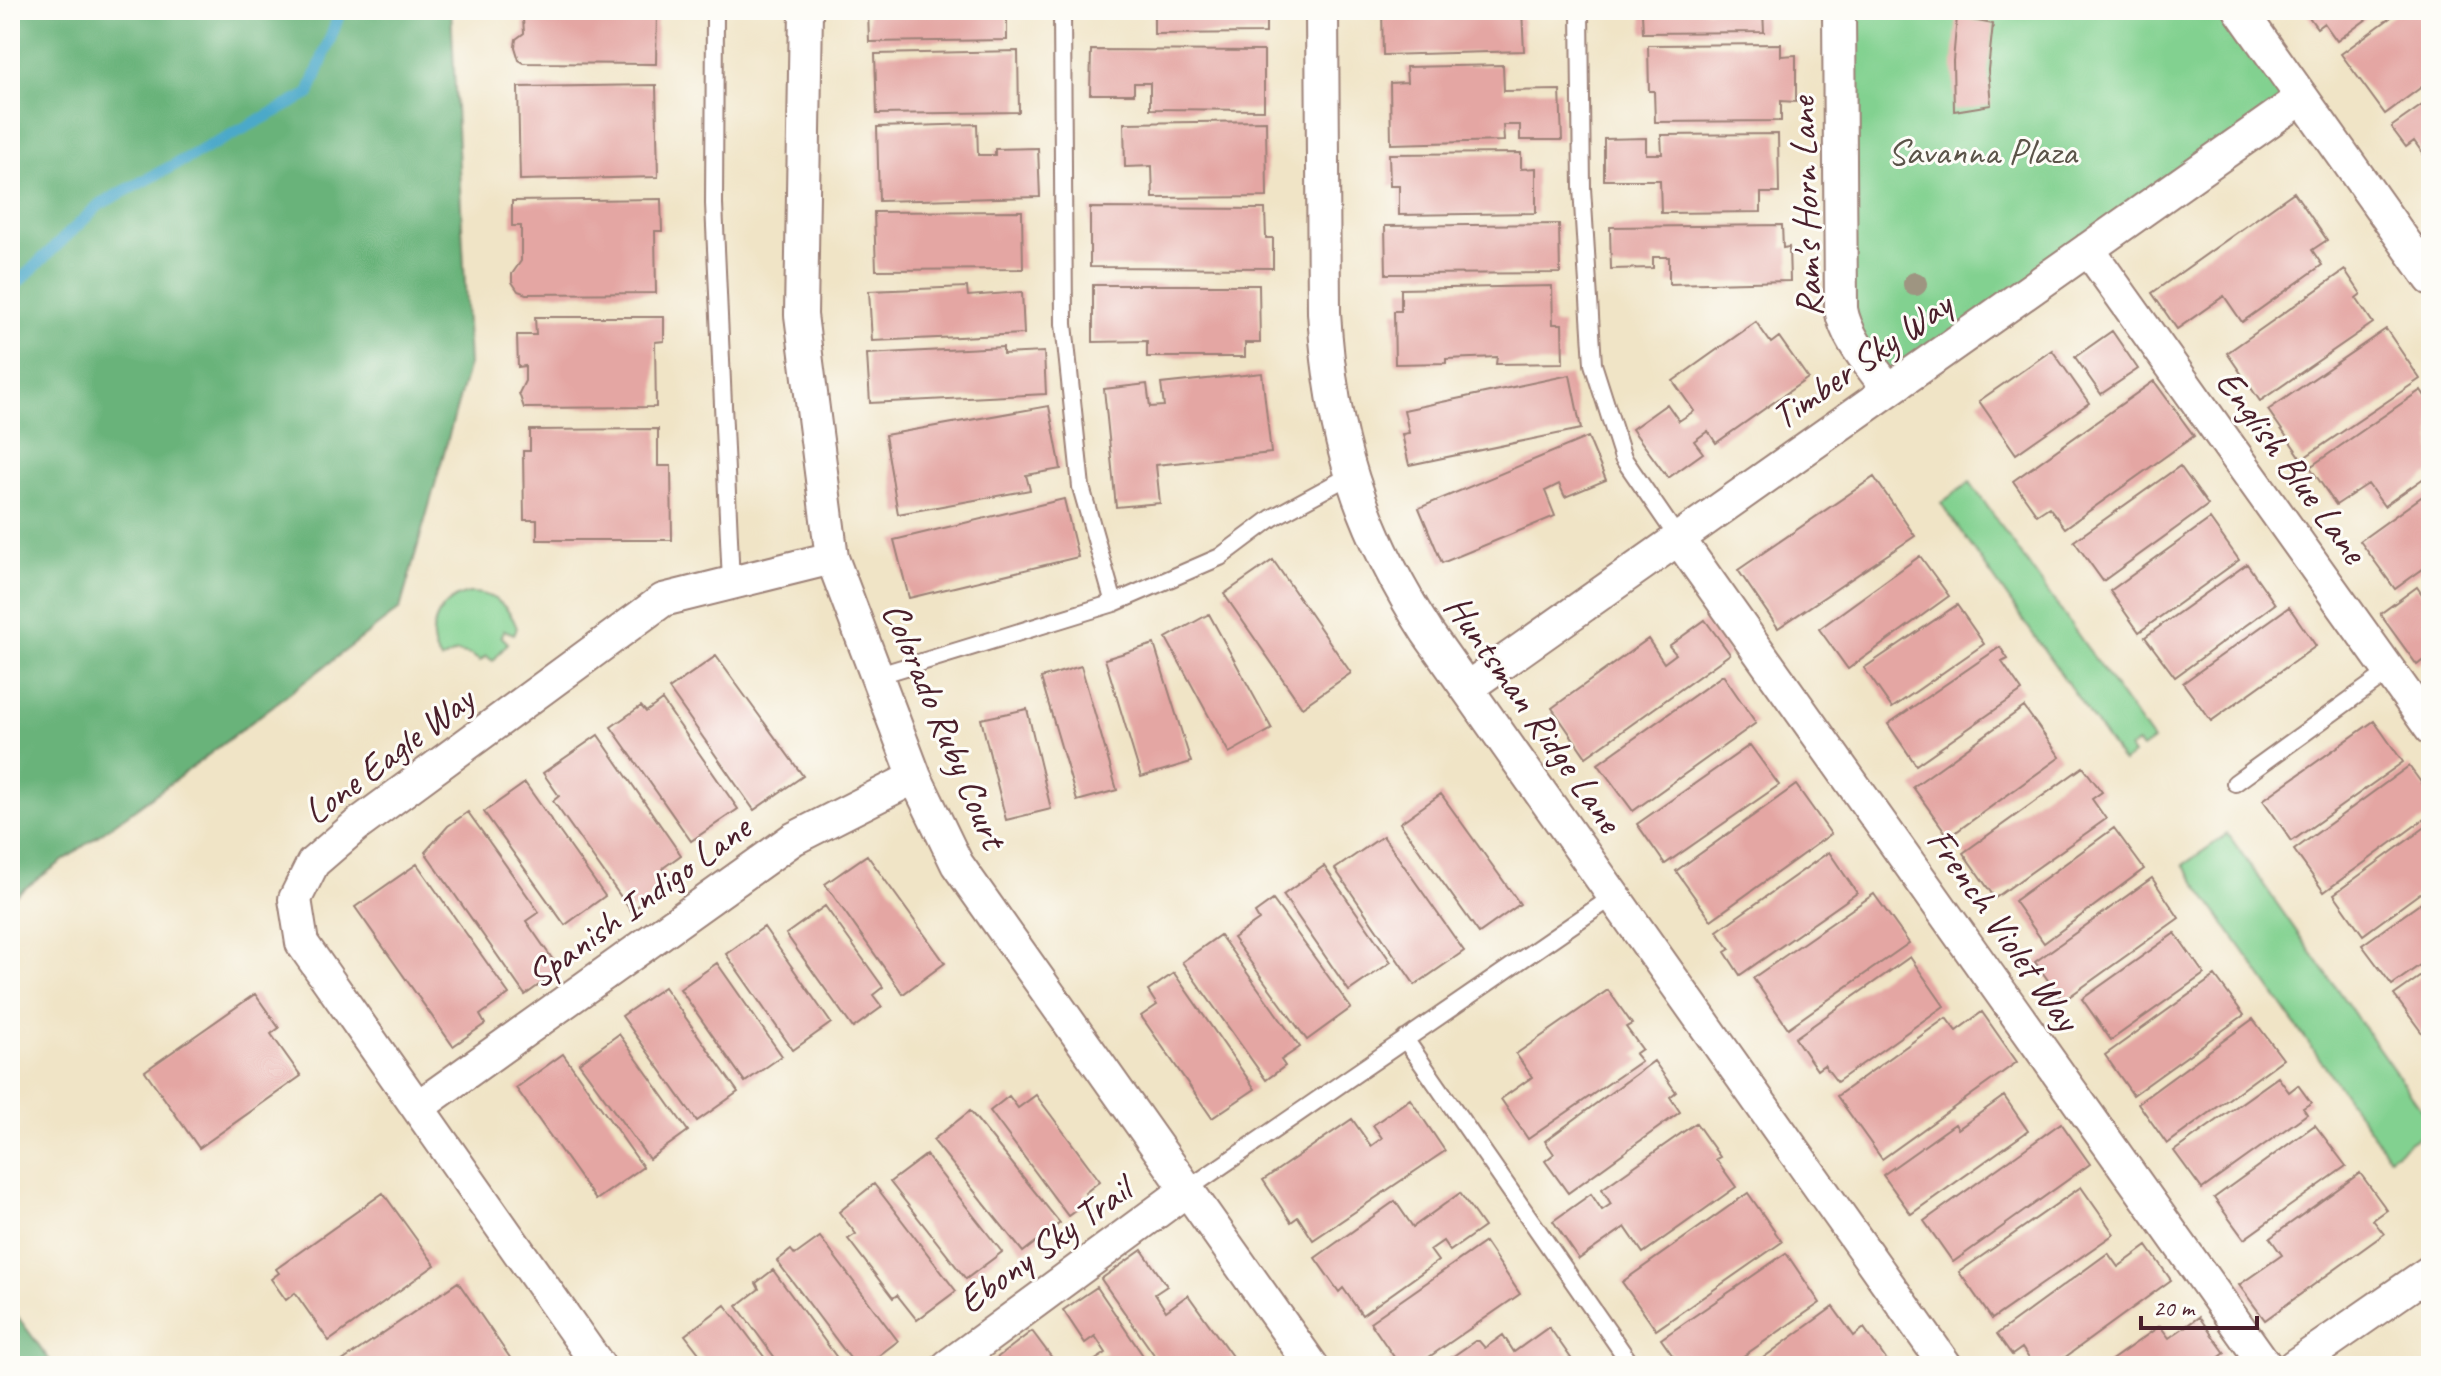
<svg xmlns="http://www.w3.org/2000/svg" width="2441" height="1376" font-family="Caveat,sans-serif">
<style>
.green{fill:#82d190;stroke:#66785e;stroke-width:2}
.forest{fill:#69b37a;stroke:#5a6952;stroke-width:2}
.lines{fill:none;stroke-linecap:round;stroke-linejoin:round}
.stream{stroke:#4ba9c9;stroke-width:12}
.building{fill:#e4a6a3}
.lane-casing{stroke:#9d8278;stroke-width:20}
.street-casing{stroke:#9d8278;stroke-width:36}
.lane{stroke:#fff;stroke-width:16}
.street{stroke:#fff;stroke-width:32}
.tree{fill:#9e9581}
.labels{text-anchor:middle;stroke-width:6;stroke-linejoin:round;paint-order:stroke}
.park-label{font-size:38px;fill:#5b5449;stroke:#fdfcf7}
.street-label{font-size:38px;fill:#4a1f2b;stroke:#fdfcf7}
</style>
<rect width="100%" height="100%" fill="#fdfcf7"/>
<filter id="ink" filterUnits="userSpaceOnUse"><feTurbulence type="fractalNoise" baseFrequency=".0125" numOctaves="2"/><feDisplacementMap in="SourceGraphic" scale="16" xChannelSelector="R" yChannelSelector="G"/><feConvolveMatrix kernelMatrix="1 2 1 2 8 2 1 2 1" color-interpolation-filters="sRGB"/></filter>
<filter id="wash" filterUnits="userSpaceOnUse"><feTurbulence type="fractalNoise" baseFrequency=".006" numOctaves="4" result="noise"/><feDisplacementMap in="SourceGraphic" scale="32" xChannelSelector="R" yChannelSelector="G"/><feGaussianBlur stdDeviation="1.8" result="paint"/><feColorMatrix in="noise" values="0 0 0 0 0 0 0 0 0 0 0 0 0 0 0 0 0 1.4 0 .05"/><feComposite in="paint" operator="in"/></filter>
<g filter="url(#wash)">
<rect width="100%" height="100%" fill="#f0e4c6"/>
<!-- green -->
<path class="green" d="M 1839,10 L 2242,10 L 2302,98 L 1888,389 L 1853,339 Z
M 1970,482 L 2153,741 L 2142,749 L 2137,743 L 2129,749 L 2133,755 L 2123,762 L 1941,503 Z
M 469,593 C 493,592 509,606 517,628 L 514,634 L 504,630 L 501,636 L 508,643 L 493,661 L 486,656 L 480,661 L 471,655 L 457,652 L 441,660 C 422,634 438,599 469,593 Z
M 2228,834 L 2431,1123 L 2431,1128 L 2389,1157 L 2183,865 Z"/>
<!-- forest -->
<path class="forest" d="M 10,10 L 451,10 L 469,364 L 400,609 L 178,778 L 10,899 Z
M 10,1306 L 54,1366 L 10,1366 Z"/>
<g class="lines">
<!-- stream -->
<path class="stream" d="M 10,290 L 100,204 L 309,94 L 341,10"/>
</g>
<g id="blocks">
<!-- building -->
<path class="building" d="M 516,10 L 657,10 L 656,64 L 524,63 L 519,60 L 515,47 L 516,39 L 524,33 L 523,19 L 516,18 Z
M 868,10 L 1007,10 L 1007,40 L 869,42 Z
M 1154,10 L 1272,10 L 1272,19 L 1266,19 L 1266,33 L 1154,34 Z
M 1382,10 L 1522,10 L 1524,51 L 1383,55 Z
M 1610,10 L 1763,10 L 1764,32 L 1643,33 L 1642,13 L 1610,13 Z
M 2304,10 L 2379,10 L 2337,41 L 2324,23 L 2317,28 Z
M 2401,10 L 2431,10 L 2431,80 L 2385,114 L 2341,54 Z
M 1957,17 L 1993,24 L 1988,70 L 1991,105 L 1954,111 L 1953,61 Z
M 1781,44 L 1781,56 L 1796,55 L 1796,102 L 1781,101 L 1781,121 L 1655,122 L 1654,91 L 1649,91 L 1648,45 Z
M 1091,50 L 1264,51 L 1264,110 L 1150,109 L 1150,83 L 1134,83 L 1134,94 L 1090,94 Z
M 1018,51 L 1019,112 L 877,114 L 875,54 Z
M 1503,65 L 1504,91 L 1560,90 L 1562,140 L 1520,140 L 1520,125 L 1503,125 L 1504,141 L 1391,144 L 1390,83 L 1407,82 L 1406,67 Z
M 656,85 L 658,177 L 520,180 L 518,87 Z
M 2431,99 L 2431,165 L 2414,141 L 2406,147 L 2391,127 Z
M 1266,121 L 1267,197 L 1153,198 L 1152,166 L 1125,167 L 1124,123 Z
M 977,124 L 978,155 L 995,155 L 995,149 L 1038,148 L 1040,197 L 879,201 L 877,127 Z
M 1778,134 L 1779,193 L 1761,193 L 1761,212 L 1661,213 L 1660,180 L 1604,180 L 1604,139 L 1646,138 L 1646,154 L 1662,154 L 1661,135 Z
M 1521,153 L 1521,169 L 1536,168 L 1536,213 L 1399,215 L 1399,186 L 1390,186 L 1389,154 Z
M 2294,192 L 2327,240 L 2312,250 L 2322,265 L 2242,322 L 2224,296 L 2177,329 L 2152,293 Z
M 661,199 L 662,231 L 655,231 L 656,293 L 526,294 L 518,291 L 512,282 L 512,274 L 521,261 L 521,226 L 512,226 L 512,201 Z
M 1090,208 L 1265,209 L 1266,238 L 1273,238 L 1273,268 L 1090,267 Z
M 1022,211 L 1023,269 L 876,270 L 874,212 Z
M 1559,224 L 1560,273 L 1386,274 L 1385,226 Z
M 1782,225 L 1783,248 L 1789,247 L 1790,281 L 1669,284 L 1669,257 L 1653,257 L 1653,268 L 1611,269 L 1610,227 Z
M 2345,270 L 2361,294 L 2356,298 L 2373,323 L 2260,401 L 2227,353 Z
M 1093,285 L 1259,285 L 1260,343 L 1245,343 L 1245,357 L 1147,357 L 1147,341 L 1093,342 Z
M 1552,286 L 1553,324 L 1562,324 L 1563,363 L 1496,364 L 1497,357 L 1446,359 L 1446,363 L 1395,364 L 1394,311 L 1401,311 L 1401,289 Z
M 967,287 L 968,296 L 1022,292 L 1024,334 L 872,341 L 869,291 Z
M 535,317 L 664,317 L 664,341 L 655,342 L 656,407 L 524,408 L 519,393 L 525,381 L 525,366 L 518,367 L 517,335 L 536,335 Z
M 1756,322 L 1771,343 L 1779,337 L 1808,378 L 1716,443 L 1708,431 L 1694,441 L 1703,453 L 1668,478 L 1632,429 L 1667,404 L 1679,421 L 1694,411 L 1673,381 Z
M 2386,329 L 2420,379 L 2302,459 L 2268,410 Z
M 2112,331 L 2138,369 L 2101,394 L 2075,357 Z
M 1003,347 L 1003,354 L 1044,352 L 1046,394 L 870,403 L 867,354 Z
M 2052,350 L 2089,403 L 2016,454 L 1979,401 Z
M 1262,373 L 1271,453 L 1156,465 L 1160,503 L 1116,507 L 1104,389 L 1147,384 L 1150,407 L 1164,406 L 1161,384 Z
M 1570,375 L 1581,429 L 1409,465 L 1402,434 L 1409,433 L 1404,410 Z
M 2154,381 L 2194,436 L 2065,528 L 2049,507 L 2037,515 L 2013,481 Z
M 2421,390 L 2425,396 L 2431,392 L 2431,473 L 2384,506 L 2368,484 L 2336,505 L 2310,467 Z
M 1049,406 L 1061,469 L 1026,475 L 1030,490 L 898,514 L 885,435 Z
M 658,429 L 658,466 L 671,466 L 672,540 L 537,540 L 537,520 L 524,520 L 523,451 L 530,451 L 530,430 Z
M 1588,437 L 1606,480 L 1565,497 L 1559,484 L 1545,491 L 1555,516 L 1442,563 L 1419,508 Z
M 2180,466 L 2208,505 L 2103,581 L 2074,541 Z
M 1874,477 L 1915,536 L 1778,628 L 1738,570 Z
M 2431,490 L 2431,563 L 2395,589 L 2360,541 Z
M 1064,499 L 1078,557 L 909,598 L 894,540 Z
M 2210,519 L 2239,560 L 2139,632 L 2110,591 Z
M 1920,556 L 1949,596 L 1848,669 L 1819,629 Z
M 1273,560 L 1351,673 L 1302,707 L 1224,594 Z
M 2247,564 L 2275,604 L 2175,677 L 2145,637 Z
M 2417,587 L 2426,600 L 2431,597 L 2431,654 L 2417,665 L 2380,614 Z
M 1957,605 L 1984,644 L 1892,708 L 1864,668 Z
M 2289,607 L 2316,646 L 2211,721 L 2183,683 Z
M 1209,614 L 1272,729 L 1229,753 L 1166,638 Z
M 1705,620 L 1730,654 L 1586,757 L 1552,708 L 1648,639 L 1664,663 L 1676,654 L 1669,646 Z
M 1154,644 L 1191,762 L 1141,777 L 1105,659 Z
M 2000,647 L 2008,659 L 2002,662 L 2022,691 L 1916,765 L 1888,724 Z
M 716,656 L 803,776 L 754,810 L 669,689 Z
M 1081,666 L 1117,790 L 1077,801 L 1041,678 Z
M 1723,675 L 1756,723 L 1633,811 L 1598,764 Z
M 662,700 L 738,809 L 691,841 L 611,727 L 641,706 L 646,712 Z
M 2024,707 L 2060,757 L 1949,837 L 1913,787 Z
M 1027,709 L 1051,809 L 1006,820 L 981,719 Z
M 2374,721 L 2403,762 L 2292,841 L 2263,800 Z
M 598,735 L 681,855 L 663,868 L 672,881 L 631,911 L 553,801 L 559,796 L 543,773 Z
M 1750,745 L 1779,785 L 1665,864 L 1637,824 Z
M 2409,766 L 2431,796 L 2431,814 L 2324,892 L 2294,850 Z
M 2083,767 L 2102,792 L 2092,799 L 2106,819 L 1995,898 L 1963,853 Z
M 525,783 L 605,896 L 565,925 L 484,812 Z
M 1796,785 L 1831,834 L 1711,920 L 1676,871 Z
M 1441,794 L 1520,904 L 1479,933 L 1400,823 Z
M 468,812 L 539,912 L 526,921 L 560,970 L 525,995 L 425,852 L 448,826 Z
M 2431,823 L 2431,885 L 2363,935 L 2334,894 Z
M 2114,828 L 2144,869 L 2044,943 L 2014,901 Z
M 1383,836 L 1464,951 L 1415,985 L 1335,869 Z
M 1829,852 L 1857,893 L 1740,975 L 1725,952 L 1730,949 L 1717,931 Z
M 867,855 L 945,963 L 903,994 L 825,884 Z
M 417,864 L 509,994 L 480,1015 L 485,1024 L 453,1046 L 355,907 Z
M 1324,866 L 1391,962 L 1349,991 L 1283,895 Z
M 2152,878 L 2179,918 L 2063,1001 L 2035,962 Z
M 1874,894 L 1909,943 L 1788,1028 L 1753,978 Z
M 2431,896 L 2431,957 L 2392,985 L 2362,945 Z
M 1273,900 L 1351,1008 L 1307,1040 L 1233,938 L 1259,920 L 1255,913 Z
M 825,906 L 883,987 L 873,995 L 882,1007 L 853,1028 L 786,934 Z
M 764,927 L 831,1023 L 793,1050 L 726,954 Z
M 2175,933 L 2204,974 L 2111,1040 L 2082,999 Z
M 1220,935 L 1300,1047 L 1281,1060 L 1285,1066 L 1266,1080 L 1182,962 Z
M 1910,957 L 1944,1006 L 1837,1082 L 1824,1065 L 1817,1070 L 1795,1038 Z
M 717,963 L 782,1056 L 745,1082 L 680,989 Z
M 2431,969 L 2431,1033 L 2425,1037 L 2394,995 Z
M 1174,973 L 1255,1089 L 1212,1118 L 1141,1016 L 1157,1005 L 1148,991 Z
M 2215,976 L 2244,1015 L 2133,1095 L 2105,1055 Z
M 664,987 L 738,1092 L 697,1121 L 622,1016 Z
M 1608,990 L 1632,1024 L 1626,1027 L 1642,1049 L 1635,1054 L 1641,1061 L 1528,1139 L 1501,1099 L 1532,1077 L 1516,1054 Z
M 255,994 L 279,1028 L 271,1034 L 301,1076 L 199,1148 L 145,1071 Z
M 1982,1012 L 2017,1062 L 1882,1159 L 1837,1096 L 1946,1018 L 1956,1031 Z
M 2253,1019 L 2283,1059 L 2167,1144 L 2138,1103 Z
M 619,1034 L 688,1131 L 649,1159 L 579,1063 Z
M 563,1054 L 643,1167 L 596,1200 L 516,1088 Z
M 1654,1061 L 1676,1092 L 1670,1097 L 1680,1112 L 1568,1193 L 1545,1161 L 1554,1154 L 1545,1141 Z
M 2278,1077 L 2289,1092 L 2298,1085 L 2311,1103 L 2303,1108 L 2307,1114 L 2202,1189 L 2174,1151 Z
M 1036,1095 L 1100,1181 L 1085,1193 L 1090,1200 L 1068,1216 L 990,1111 L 1009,1096 L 1018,1108 Z
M 2004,1096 L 2028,1131 L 1911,1214 L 1883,1175 L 1955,1124 L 1958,1129 Z
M 1410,1099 L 1445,1151 L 1313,1240 L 1298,1217 L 1291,1222 L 1263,1180 L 1352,1119 L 1371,1146 L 1382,1138 L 1373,1125 Z
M 970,1111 L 1060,1223 L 1023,1252 L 933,1140 Z
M 1696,1123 L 1720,1157 L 1716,1159 L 1736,1187 L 1643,1253 L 1625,1227 L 1579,1259 L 1553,1221 L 1591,1194 L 1602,1210 L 1611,1204 L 1602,1189 Z
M 2061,1123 L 2090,1164 L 1953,1262 L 1924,1221 Z
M 2315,1125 L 2346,1166 L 2244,1239 L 2214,1198 Z
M 926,1155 L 1002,1252 L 966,1279 L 890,1182 Z
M 2360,1173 L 2387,1210 L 2373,1220 L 2384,1234 L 2265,1320 L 2239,1285 L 2282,1255 L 2270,1238 Z
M 874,1184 L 956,1291 L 917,1320 L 897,1295 L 893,1298 L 848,1239 L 856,1234 L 839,1212 Z
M 2081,1187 L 2114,1234 L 1992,1319 L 1959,1272 Z
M 383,1193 L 435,1265 L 329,1341 L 295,1293 L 286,1300 L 271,1279 L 279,1273 L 276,1269 Z
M 1460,1193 L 1484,1227 L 1450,1251 L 1443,1241 L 1430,1250 L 1438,1261 L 1362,1315 L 1343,1288 L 1339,1292 L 1315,1258 L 1395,1201 L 1413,1227 Z
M 1748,1193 L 1782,1242 L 1656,1330 L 1622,1282 Z
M 820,1237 L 898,1341 L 865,1366 L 856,1366 L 777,1261 L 791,1250 L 795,1255 Z
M 1485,1242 L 1520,1294 L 1416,1366 L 1393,1366 L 1389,1360 L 1394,1357 L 1370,1322 Z
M 2147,1246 L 2171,1280 L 2053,1366 L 2034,1366 L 2022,1348 L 2012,1355 L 1997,1334 L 2108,1253 L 2118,1267 Z
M 1142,1250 L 1167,1286 L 1155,1294 L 1166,1311 L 1188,1295 L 1239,1366 L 1162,1366 L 1101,1279 Z
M 1786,1253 L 1820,1303 L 1729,1366 L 1680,1366 L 1661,1339 Z
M 773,1270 L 843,1366 L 781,1366 L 737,1306 L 759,1289 L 756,1283 Z
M 458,1282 L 513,1362 L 508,1366 L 335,1366 Z
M 1097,1287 L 1150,1366 L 1086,1366 L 1106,1353 L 1095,1336 L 1085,1343 L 1063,1310 Z
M 725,1305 L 771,1366 L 709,1366 L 685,1335 Z
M 1833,1307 L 1854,1336 L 1864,1328 L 1887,1361 L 1880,1366 L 1752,1366 Z
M 2199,1317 L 2225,1353 L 2207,1366 L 2103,1366 L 2160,1326 L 2169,1338 Z
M 1549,1327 L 1573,1361 L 1566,1366 L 1439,1366 L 1475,1341 L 1479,1341 L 1485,1348 L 1503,1335 L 1514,1352 Z
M 1032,1331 L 1058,1366 L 993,1366 L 990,1363 Z"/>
</g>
</g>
<g filter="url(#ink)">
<use href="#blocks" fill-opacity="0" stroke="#9d8278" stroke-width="2"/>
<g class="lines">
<defs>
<path id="lane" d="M 715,10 L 714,204 L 731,583
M 1062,10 L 1064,324 L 1081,487 L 1114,603
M 1580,10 L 1582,188 L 1593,364 L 1623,458 L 1678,538
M 876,676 L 1114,603 L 1220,557 L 1272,518 L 1351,475
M 2235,783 L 2390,671
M 1405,1039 L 1632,1366
M 1188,1189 L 1614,896"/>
<path id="street" d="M 806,10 L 801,315 L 832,558 L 915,777 L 957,864 L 1312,1366
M 1322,10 L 1324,312 C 1331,436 1360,528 1427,632 L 1946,1366
M 1839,10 L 1841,309 C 1846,339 1871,365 1888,389
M 2240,10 L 2431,279
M 2088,249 L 2431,729
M 1678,538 L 2266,1366
M 1467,688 L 2302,98
M 418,1107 L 793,839 L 915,777
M 599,1366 L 302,943 L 295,899 L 313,863 L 357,825 L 663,600 L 832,558
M 948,1366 L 1188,1189
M 2294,1366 L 2431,1271"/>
</defs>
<!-- lane casing -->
<use href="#lane" class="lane-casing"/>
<!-- street casing -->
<use href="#street" class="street-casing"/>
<!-- lane -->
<use href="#lane" class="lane"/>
<!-- street -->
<use href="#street" class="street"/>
</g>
<!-- trees -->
<circle class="tree" cx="1915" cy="284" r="12"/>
</g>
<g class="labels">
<!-- park labels -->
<g class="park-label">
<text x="1982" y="164">Savanna Plaza</text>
</g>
<!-- street labels -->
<g class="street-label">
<text transform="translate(1805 207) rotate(-92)" y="13">Ram's Horn Lane</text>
<text transform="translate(1861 360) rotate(-35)" y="13">Timber Sky Way</text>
<text transform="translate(2292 466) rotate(54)" y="13">English Blue Lane</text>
<text transform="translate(1534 713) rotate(55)" y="13">Huntsman Ridge Lane</text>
<text transform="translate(945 725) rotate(67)" y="13">Colorado Ruby Court</text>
<text transform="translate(388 755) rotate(-37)" y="13">Lone Eagle Way</text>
<text transform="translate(638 901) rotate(-36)" y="13">Spanish Indigo Lane</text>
<text transform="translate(2004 929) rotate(55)" y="13">French Violet Way</text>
<text transform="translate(1044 1245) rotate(-36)" y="13">Ebony Sky Trail</text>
</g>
</g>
<!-- margin -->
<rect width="2441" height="1376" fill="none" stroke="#fdfcf7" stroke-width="40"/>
<!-- scale -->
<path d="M2141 1316v12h116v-12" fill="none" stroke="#4a1f2b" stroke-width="4"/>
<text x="2153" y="1316" font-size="24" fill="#4a1f2b" stroke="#fdfcf7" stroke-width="6" paint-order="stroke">20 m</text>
</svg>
